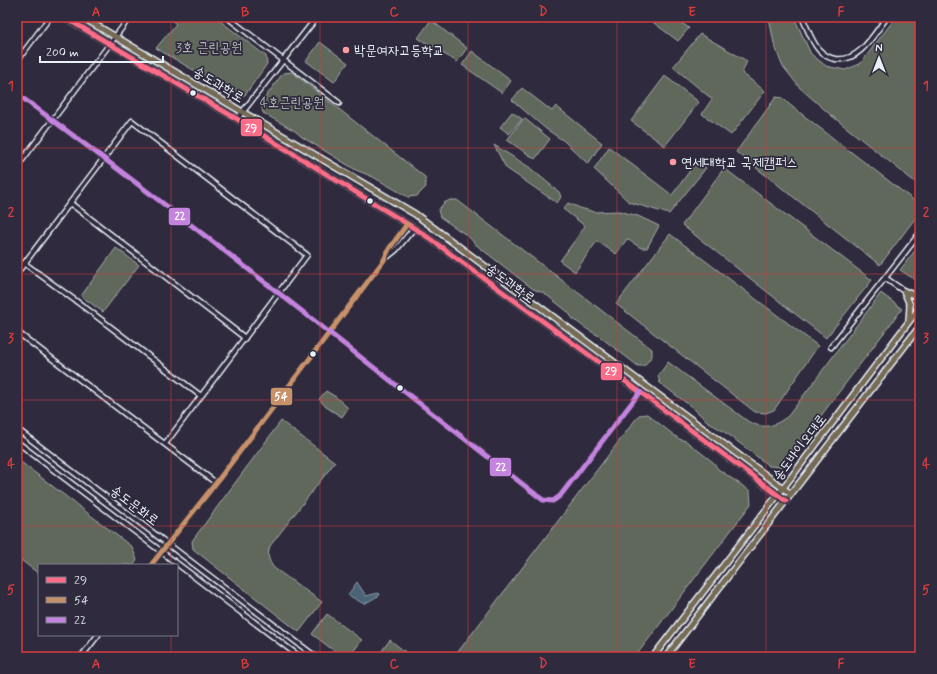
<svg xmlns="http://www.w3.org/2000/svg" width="937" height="674" font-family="Mynerve,'Poor Story',sans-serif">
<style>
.green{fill:#61685b;stroke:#a4acaa}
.water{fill:#4c6376;stroke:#8a9caa}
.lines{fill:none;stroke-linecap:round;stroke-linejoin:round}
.minor-casing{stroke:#e8f1f8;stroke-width:7}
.major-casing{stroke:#e8f1f8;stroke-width:8}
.minor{stroke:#2f2a3d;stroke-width:4}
.major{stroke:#746b55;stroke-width:5}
.bus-1-casing{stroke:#2f2a3d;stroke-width:8}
.bus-2-casing{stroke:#2f2a3d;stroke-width:8}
.bus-3-casing{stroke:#2f2a3d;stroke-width:8}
.bus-1{stroke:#fb6d88;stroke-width:5}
.bus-2{stroke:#c7916a;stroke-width:5}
.bus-3{stroke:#c483df;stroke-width:5}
.grid{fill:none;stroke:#d83c3d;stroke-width:1;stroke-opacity:0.55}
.poi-dot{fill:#ff9aa2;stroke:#2f2a3d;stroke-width:1.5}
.bus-dot{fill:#e8f1f8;stroke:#2f2a3d;stroke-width:1.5}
.labels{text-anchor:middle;stroke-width:3.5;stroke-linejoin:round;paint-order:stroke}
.park-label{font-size:14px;fill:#b2bab9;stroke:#2f2a3d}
.poi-label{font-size:14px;fill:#e8f1f8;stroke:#2f2a3d;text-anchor:start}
.street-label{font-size:14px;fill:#e8f1f8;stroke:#2f2a3d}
.line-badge{stroke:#2f2a3d;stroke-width:1.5}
.badge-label{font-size:11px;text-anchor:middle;font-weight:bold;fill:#fff}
.neatline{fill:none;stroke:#d83c3d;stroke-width:1.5}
.grid-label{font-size:13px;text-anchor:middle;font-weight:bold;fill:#d83c3d}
</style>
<rect width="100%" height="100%" fill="#2f2a3d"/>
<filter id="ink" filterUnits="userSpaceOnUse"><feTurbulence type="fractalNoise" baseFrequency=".025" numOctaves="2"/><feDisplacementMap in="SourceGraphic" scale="8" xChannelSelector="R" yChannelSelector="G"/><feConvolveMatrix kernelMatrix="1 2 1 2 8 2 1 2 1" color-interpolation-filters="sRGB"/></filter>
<g filter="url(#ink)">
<!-- green -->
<path class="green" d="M 168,17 L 215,17 L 266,56 L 267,64 L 245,95 L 237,96 L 156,48 L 176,24 Z
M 646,17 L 673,17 L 689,28 L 678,41 Z
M 769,17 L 794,17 L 811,54 L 826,66 L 845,70 L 860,64 L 896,17 L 920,17 L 920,186 L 832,116 L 800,88 L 782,65 L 774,44 Z
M 431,20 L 467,48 L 457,62 L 418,38 Z
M 700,34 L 747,61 L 742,73 L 765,91 L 731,135 L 702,114 L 712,99 L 673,67 Z
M 320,42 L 348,63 L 334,82 L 306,61 Z
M 472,51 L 511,81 L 502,93 L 462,65 Z
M 292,72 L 425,177 L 426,187 L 417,196 L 408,197 L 373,177 L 356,170 L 302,137 L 295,131 L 263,113 L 261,103 L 283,73 Z
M 665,76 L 699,102 L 665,146 L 631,121 Z
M 522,88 L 552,111 L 556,106 L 602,143 L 588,164 L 564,141 L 546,129 L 512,100 Z
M 776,97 L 783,98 L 790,105 L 920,205 L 920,212 L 880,265 L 736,152 Z
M 512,112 L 522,119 L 509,134 L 500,127 Z
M 524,118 L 550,139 L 535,159 L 507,140 Z
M 494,145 L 529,167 L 559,192 L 561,197 L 557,203 L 506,168 Z
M 609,147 L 672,195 L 697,161 L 706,168 L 669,214 L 629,202 L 594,169 Z
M 724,168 L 872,280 L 826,338 L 682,225 Z
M 450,200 L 457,200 L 652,349 L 652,356 L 644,366 L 638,366 L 599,336 L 587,329 L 573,319 L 568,312 L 544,293 L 533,289 L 475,244 L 469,237 L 440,217 L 438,210 L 444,203 Z
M 568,203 L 580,208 L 595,212 L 619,211 L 638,216 L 659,226 L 647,248 L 641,248 L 627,239 L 616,254 L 597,241 L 575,272 L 560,261 L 585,226 L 563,209 Z
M 670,234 L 818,346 L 774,410 L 766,413 L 755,412 L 616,304 Z
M 920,244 L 920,283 L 900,270 Z
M 116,248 L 139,265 L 103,312 L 81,296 Z
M 881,293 L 902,309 L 782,467 L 769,466 L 729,435 L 708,422 L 693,408 L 660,383 L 658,376 L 668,362 L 749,422 C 766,430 774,426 788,416 Z
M 326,391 L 336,397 L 348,408 L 342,417 L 326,407 L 319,399 Z
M 647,414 L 679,439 L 686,441 L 713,462 L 718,469 L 750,491 L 751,504 L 635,657 L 454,657 L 639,415 Z
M 281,421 L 335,462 L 270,546 C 267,555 268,560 274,568 L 322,602 L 299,632 L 193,549 L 192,541 Z
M 17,459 L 132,547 L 137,560 L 134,565 L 39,565 L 39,574 L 17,557 Z
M 327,614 L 362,640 L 349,657 L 342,657 L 312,634 Z
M 390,640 L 412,657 L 377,657 Z"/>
<!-- water -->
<path class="water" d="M 357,582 L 366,596 L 378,593 L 380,595 L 364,604 L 348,595 Z"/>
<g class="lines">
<defs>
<path id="minor" d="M 227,17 L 339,103
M 802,17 C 807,27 811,41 819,50 C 823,54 829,58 835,59 C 859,63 874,34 887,17
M 17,61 L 50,17
M 17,94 C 196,225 368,364 543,500 L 553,501 L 560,496 L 640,392
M 237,119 L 317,17
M 17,167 L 130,17
M 70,203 L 245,338
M 386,258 L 396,250 L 414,228
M 24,263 L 91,312 L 201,396
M 17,273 L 132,121 L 307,255 L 165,444
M 885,278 L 904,291
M 17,332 L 216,483
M 831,347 L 920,233
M 17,429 L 316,657
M 17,442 L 300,657
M 151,565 L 216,483 L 384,260 L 389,249 L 407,224
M 81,657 L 98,635"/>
<path id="major" d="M 64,17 L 237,119 L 422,233 L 640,392 L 786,501
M 82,17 L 415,214 L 791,494
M 904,291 L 910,305 L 909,320
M 904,291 L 916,296 L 920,296
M 653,657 L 783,488 L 920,307
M 666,657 L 920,326"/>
</defs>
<!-- minor casing -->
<use href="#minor" class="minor-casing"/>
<!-- major casing -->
<use href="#major" class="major-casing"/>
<!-- minor -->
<use href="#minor" class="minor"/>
<!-- major -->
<use href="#major" class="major"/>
<defs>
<path id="bus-1" d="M 64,17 L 237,119 L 422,233 L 640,392 L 786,501"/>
<path id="bus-2" d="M 151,565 L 216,483 L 384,260 L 389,249 L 407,224"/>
<path id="bus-3" d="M 17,94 C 196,225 368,364 543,500 L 553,501 L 560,496 L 640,392"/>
</defs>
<!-- bus-1 casing -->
<use href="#bus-1" class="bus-1-casing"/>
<!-- bus-2 casing -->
<use href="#bus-2" class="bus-2-casing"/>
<!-- bus-3 casing -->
<use href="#bus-3" class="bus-3-casing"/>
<!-- bus-1 -->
<use href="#bus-1" class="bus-1"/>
<!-- bus-2 -->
<use href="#bus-2" class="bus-2"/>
<!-- bus-3 -->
<use href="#bus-3" class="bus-3"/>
</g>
</g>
<!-- grid -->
<path class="grid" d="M 171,17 L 171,565M 320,17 L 320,657M 468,17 L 468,657M 617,17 L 617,657M 766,17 L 766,657M 17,148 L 920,148M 17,274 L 920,274M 17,400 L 920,400M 17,526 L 920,526M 171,635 L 171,657"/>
<!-- markers -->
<g class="poi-dot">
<circle cx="346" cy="50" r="4"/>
<circle cx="673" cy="162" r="4"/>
</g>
<g class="bus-dot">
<circle cx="193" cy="93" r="3.5"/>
<circle cx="370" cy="201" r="3.5"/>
<circle cx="313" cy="354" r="3.5"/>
<circle cx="400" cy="388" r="3.5"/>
</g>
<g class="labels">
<!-- park labels -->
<g class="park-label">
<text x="209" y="52">3호 근린공원</text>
<text x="292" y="107">4호근린공원</text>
</g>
<!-- poi labels -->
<g class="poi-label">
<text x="354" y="55">박문여자고등학교</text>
<text x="681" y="167">연세대학교 국제캠퍼스</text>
</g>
<!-- street labels -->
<g class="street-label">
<text transform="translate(219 84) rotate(31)" y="5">송도과학로</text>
<text transform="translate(511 283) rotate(36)" y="5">송도과학로</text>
<text transform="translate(799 447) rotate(-53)" y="5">송도바이오대로</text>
<text transform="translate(135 505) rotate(37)" y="5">송도문화로</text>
</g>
</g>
<g class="line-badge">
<rect x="240" y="118" width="23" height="19" rx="4" fill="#fb6d88"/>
<rect x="168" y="207" width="23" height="19" rx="4" fill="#c483df"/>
<rect x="600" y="362" width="23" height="19" rx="4" fill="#fb6d88"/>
<rect x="270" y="387" width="23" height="19" rx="4" fill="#c7916a"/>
<rect x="489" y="457" width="23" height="20" rx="4" fill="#c483df"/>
</g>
<g class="badge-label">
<text x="251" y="132">29</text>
<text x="180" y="220">22</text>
<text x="611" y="375">29</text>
<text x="281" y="400">54</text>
<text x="501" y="471">22</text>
</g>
<!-- margin -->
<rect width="937" height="674" fill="none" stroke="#2f2a3d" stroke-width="44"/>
<!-- legend -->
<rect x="38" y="564" width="140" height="72" fill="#2f2a3d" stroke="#797a88"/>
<rect x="46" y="577" width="20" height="6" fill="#fb6d88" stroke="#797a88"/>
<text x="74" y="584" font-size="12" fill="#e8f1f8">29</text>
<rect x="46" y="597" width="20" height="6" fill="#c7916a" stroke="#797a88"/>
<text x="74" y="604" font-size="12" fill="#e8f1f8">54</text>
<rect x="46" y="617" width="20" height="6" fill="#c483df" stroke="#797a88"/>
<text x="74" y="624" font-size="12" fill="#e8f1f8">22</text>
<!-- north arrow -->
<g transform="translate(879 58)" stroke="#2f2a3d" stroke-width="3" paint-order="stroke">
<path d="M0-3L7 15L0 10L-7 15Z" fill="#e8f1f8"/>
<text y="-6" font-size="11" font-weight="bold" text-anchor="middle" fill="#e8f1f8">N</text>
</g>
<!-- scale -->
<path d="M40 56v6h123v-6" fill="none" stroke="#e8f1f8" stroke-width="2"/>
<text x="46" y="56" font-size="12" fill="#e8f1f8" stroke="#2f2a3d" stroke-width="3" paint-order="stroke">200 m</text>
<rect x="22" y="22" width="893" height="630" class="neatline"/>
<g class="grid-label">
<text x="96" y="16">A</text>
<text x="245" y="16">B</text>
<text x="394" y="16">C</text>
<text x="543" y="16">D</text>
<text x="692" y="16">E</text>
<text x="841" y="16">F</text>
<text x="11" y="90">1</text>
<text x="926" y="90">1</text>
<text x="11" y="216">2</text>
<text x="926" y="216">2</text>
<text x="11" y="342">3</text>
<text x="926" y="342">3</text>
<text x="11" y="468">4</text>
<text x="926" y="468">4</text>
<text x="11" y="594">5</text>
<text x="926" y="594">5</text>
<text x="96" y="668">A</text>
<text x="245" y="668">B</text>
<text x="394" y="668">C</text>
<text x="543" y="668">D</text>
<text x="692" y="668">E</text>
<text x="841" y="668">F</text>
</g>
</svg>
